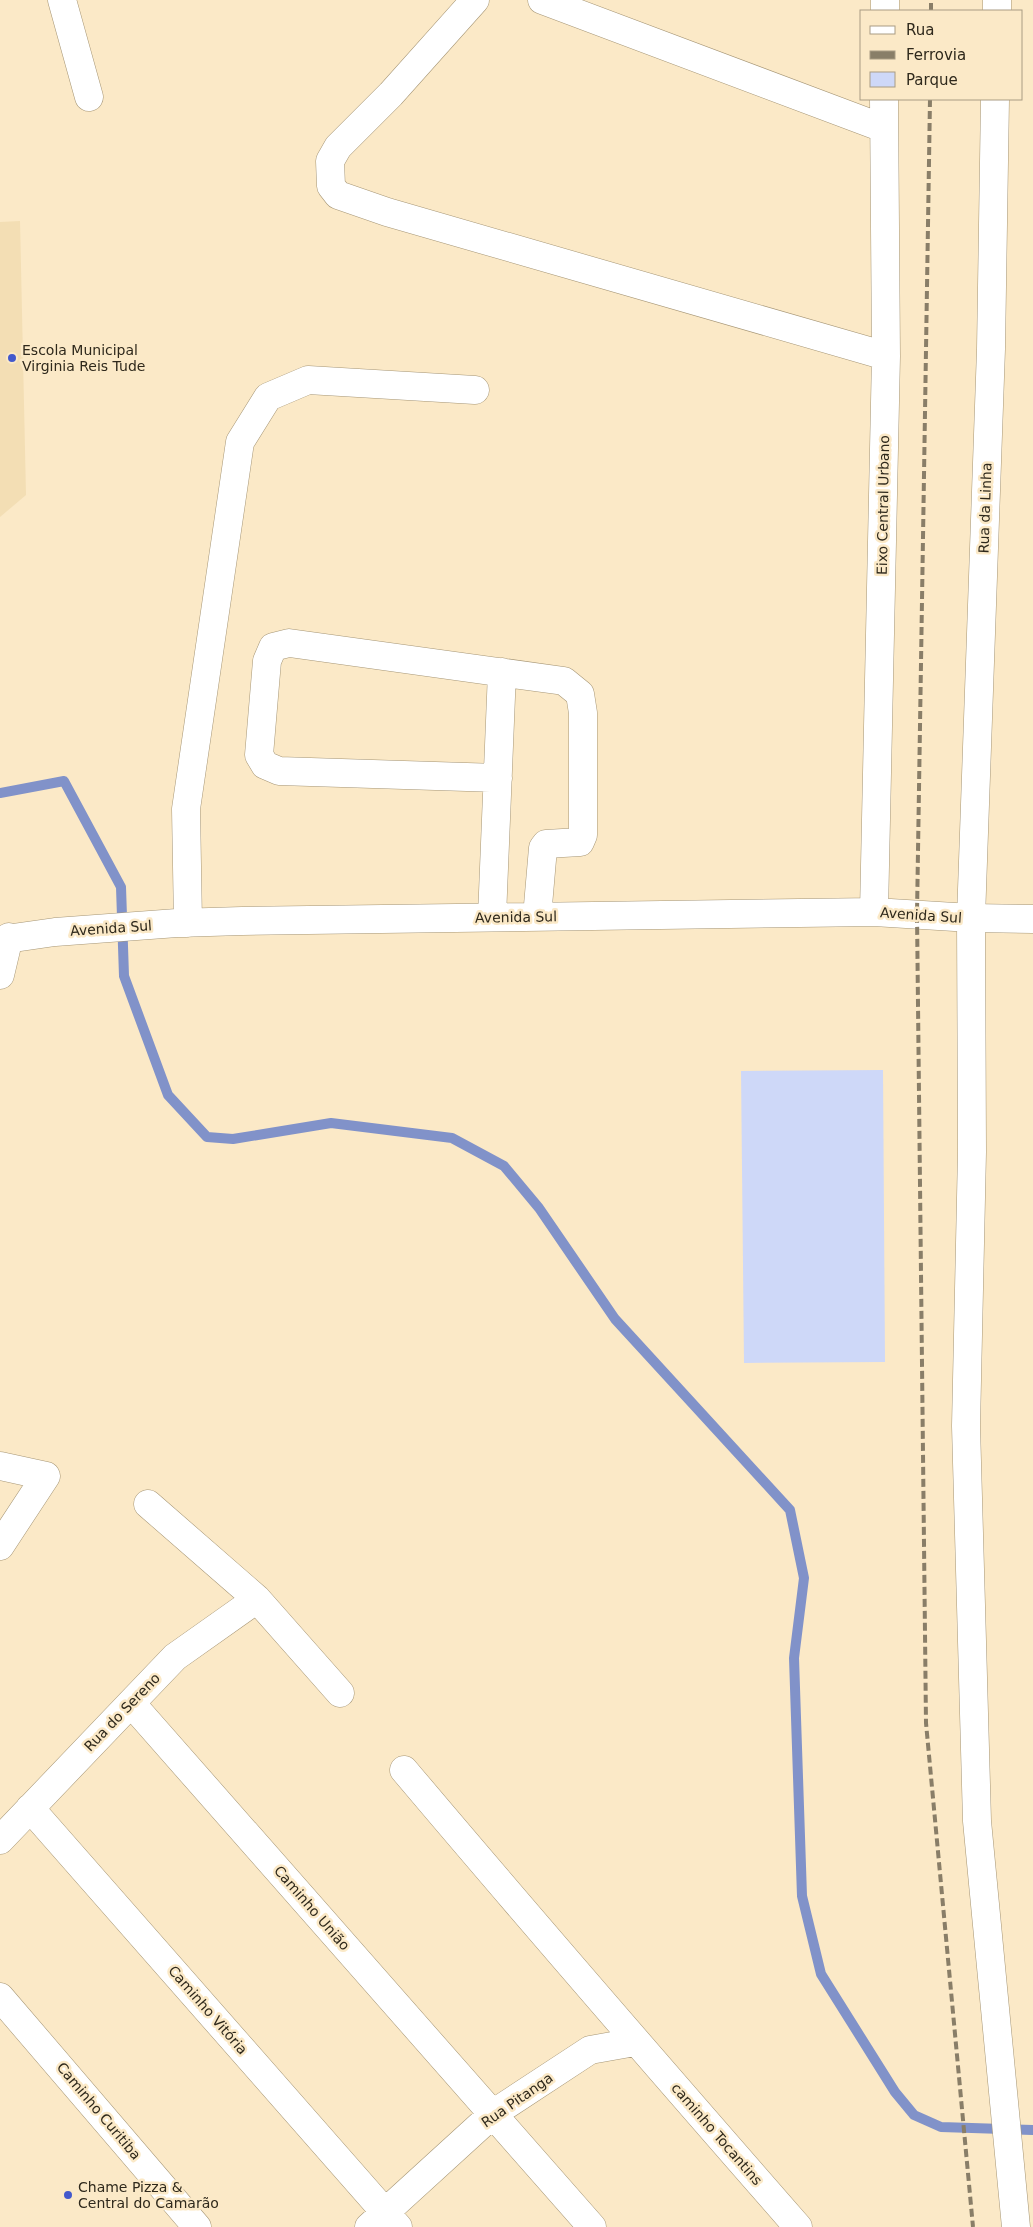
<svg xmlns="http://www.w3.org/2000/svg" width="1033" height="2227" font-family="'DejaVu Sans',sans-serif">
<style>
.built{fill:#f3deb4}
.green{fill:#ced8f8}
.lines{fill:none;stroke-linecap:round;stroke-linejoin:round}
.stream{stroke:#8192c9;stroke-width:10}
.minor-casing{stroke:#a69676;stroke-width:29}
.minor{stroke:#fff;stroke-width:28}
.rail{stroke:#897e68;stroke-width:4;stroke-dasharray:8 4;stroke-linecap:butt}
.poi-dot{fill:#4359cc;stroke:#fbe9c7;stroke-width:2}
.labels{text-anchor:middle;stroke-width:5;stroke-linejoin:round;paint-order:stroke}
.poi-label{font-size:14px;fill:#2f291c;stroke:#fbe9c7;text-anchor:start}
.street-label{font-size:14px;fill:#2f291c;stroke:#fbe9c7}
</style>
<rect width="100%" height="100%" fill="#fbe9c7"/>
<!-- built -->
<path class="built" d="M 20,221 L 26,495 L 0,517 L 0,222 Z"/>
<!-- green -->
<path class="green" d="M 883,1070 L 885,1362 L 744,1363 L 741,1071 Z"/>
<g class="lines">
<!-- stream -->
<path class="stream" d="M 0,793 L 64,781 L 121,887 L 124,976 L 168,1095 L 207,1137 L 233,1139 L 331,1123 L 452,1138 L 504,1166 L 539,1208 L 615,1319 L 790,1510 L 804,1578 L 794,1658 L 802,1896 L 821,1974 L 895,2092 L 914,2115 L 941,2127 L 1033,2130"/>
<defs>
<path id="minor" d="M 62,0 L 89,97
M 475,0 L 391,94 L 338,147 L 330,161 L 331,186 L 338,195 L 387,212 L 886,356
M 542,0 L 883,128
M 885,11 L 885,0
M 997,11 L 997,0
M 995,99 L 991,349 L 971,918 L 972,1152 L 966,1426 L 977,1821 L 1016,2227
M 498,778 L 279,771 L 265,765 L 259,755 L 267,661 L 273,647 L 289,643 L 564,681 L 580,694 L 583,713 L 583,835 L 580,842 L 546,844 L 543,848 L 537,917
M 874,912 L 886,356 L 884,99
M 492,917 L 502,672
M 188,923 L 186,809 L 240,442 L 268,397 L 308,380 L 475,390
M 0,940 L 55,932 L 177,923 L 242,921 L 874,912 L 971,918 L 1033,919
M 0,975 L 9,937
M 0,1466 L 46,1476 L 0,1546
M 148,1504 L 257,1599 L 340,1693
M 131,1703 L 592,2227
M 404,1770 C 534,1924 666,2076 798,2227
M 30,1808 L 398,2227
M 0,1840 L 175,1657 L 257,1599
M 0,1997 L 197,2227
M 369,2227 L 494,2113 L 590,2050 L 635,2042"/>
</defs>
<!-- minor casing -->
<use href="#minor" class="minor-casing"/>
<!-- minor -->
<use href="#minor" class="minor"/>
<!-- rail -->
<path class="rail" d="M 931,11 L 931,0
M 930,99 L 917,914 L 926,1723 L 973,2227"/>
</g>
<!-- markers -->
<g class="poi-dot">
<circle cx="12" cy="358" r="5"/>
<circle cx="68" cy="2195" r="5"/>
</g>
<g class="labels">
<!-- poi labels -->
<g class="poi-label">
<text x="22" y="355">Escola Municipal<tspan x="22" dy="16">Virginia Reis Tude</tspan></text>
<text x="78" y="2192">Chame Pizza &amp;<tspan x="78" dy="16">Central do Camarão</tspan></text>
</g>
<!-- street labels -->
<g class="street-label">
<text transform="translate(883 505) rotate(-89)" y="5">Eixo Central Urbano</text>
<text transform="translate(985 508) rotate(-88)" y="5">Rua da Linha</text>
<text transform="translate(921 915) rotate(4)" y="5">Avenida Sul</text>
<text transform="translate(516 917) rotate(-1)" y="5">Avenida Sul</text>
<text transform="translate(111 928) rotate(-4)" y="5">Avenida Sul</text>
<text transform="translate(122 1712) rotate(-46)" y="5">Rua do Sereno</text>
<text transform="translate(312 1908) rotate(49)" y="5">Caminho União</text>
<text transform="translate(208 2010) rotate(49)" y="5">Caminho Vitória</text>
<text transform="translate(517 2100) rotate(-35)" y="5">Rua Pitanga</text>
<text transform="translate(99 2111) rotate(50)" y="5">Caminho Curitiba</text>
<text transform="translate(717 2134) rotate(49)" y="5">caminho Tocantins</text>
</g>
</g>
<!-- legend -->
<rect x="860" y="10" width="162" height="90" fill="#fbe9c7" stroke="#a99c83"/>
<rect x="870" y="26" width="25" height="8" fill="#ffffff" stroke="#a99c83"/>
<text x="906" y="35" font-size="15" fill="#2f291c">Rua</text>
<rect x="870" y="51" width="25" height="8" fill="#897e68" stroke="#a99c83"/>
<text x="906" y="60" font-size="15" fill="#2f291c">Ferrovia</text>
<rect x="870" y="72" width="25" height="15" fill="#ced8f8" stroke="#a99c83"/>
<text x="906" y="85" font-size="15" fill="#2f291c">Parque</text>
</svg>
